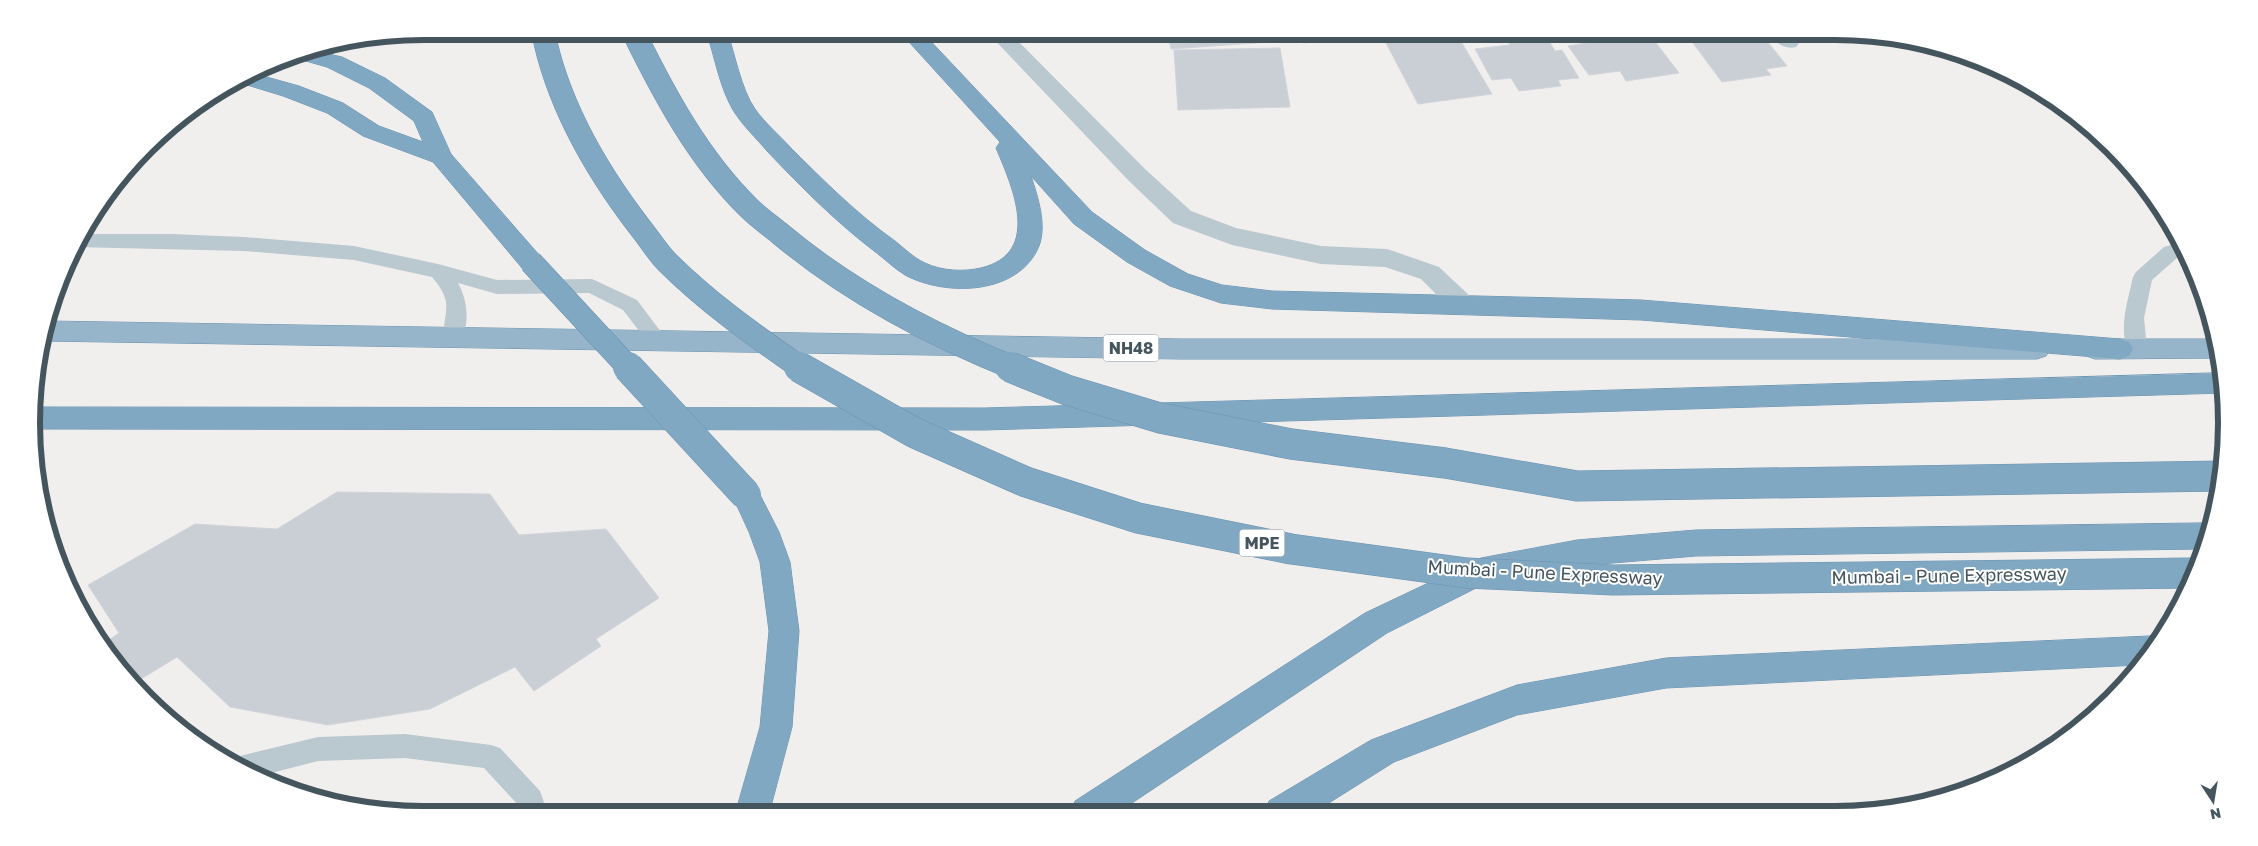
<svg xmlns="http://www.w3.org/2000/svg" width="2258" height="846" font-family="'Golos Text',sans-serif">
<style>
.building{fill:#c9cfd4;stroke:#d1d5db}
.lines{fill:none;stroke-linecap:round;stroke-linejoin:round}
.trunk-casing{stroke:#6b93af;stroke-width:1}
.motorway-casing{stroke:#6b93af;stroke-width:1}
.service{fill:#bac8cf;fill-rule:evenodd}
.minor{fill:#bac8cf;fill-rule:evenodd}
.trunk{fill:#96b5ca;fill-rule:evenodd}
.motorway{fill:#80a8c3;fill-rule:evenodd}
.motorway-bridge-far1-casing{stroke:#6b93af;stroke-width:24;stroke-linecap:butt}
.motorway-bridge-casing{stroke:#6b93af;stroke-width:31;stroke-linecap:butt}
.motorway-bridge-far1{stroke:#80a8c3;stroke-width:23}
.motorway-bridge{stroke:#80a8c3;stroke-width:30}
.labels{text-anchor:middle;stroke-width:4;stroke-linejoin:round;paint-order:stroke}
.shield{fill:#fff;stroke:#7c888e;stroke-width:1}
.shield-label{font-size:16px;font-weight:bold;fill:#44555e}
.street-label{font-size:18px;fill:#44555e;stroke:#fff}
.rim{fill:none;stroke:#44555e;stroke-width:6}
</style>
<rect width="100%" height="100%" fill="#f1eeee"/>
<!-- building -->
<path class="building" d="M 1167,31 L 1266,31 L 1269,42 L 1171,49 Z
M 1298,31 L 1366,31 L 1368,35 L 1303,43 Z
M 1385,31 L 1442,31 L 1443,33 L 1389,39 Z
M 1519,31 L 1543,31 L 1555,51 L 1562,50 L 1579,78 L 1558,80 L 1561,86 L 1519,91 L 1511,78 L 1492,80 L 1475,49 L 1510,45 L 1503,33 Z
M 1577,31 L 1620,31 L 1621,33 L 1647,31 L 1679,73 L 1626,81 L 1620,71 L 1589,75 L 1568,46 L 1586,43 Z
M 1684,31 L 1759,31 L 1787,66 L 1766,69 L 1771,75 L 1722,82 Z
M 1456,33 L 1492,94 L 1418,104 L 1385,41 Z
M 1280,48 L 1290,107 L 1178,110 L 1174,50 Z
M 337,492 L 490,494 L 519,535 L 606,529 L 659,598 L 596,639 L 601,646 L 534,691 L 515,667 L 430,709 L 328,725 L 230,707 L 177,657 L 136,682 L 116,661 L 106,642 L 119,633 L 88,585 L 195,524 L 277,529 Z"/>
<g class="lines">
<defs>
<path id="trunk" d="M 46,321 L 1181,339 L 2037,339 L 2046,342 L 2050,349 L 2046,356 L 2037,359 L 1181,359 L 44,341 L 42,340 Z
M 2095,339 L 2216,339 L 2220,358 L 2095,359 L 2086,356 L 2082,349 L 2086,342 Z"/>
<path id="motorway" d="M 706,31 L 727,31 C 735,54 741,89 755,109 C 765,123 779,135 791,148 C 824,181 857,214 895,241 C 905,249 914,258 925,263 C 942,271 963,272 981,268 C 1042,253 1013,188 996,148 L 1000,142 L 899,31 L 921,31 L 1092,212 L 1145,250 L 1188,274 L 1222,285 L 1272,291 L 1641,300 L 2120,339 L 2129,342 L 2133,349 L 2129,356 L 2120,359 L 1641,320 L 1272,309 L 1221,303 L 1170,286 L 1127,262 L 1074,224 L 1031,176 C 1038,197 1047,225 1039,246 C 1019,295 946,297 905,275 C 895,269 887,261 878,254 C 838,224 802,188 767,151 C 756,138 742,125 733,110 C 719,86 715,57 706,31 Z
M 311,50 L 342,57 L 385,78 L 432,112 L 451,154 L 540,256 L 543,262 L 540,268 L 531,271 L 522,268 L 433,162 L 363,136 L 327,113 L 283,96 L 234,81 L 252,73 L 299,86 L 343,103 L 379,126 L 423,142 L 414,121 L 369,88 L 327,67 L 288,56 Z
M 2223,373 L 2224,393 L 984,430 L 37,429 L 36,407 L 984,408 Z
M 746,483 L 756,487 L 779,532 L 790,562 L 799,631 L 792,727 L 769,814 L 735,814 L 760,727 L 769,631 L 760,562 L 749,532 L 732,495 L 736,487 Z
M 2208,523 L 2213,525 L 2202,549 L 1696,556 L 1577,566 L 1486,583 L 1387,633 L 1117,813 L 1070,813 L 1075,801 L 1365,613 L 1481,558 L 1577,540 L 1696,530 Z
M 2152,636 L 2161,639 L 2139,665 L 1666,688 L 1517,715 L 1394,762 L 1313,813 L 1264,813 L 1269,801 L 1371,740 L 1517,685 L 1666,658 Z"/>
</defs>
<!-- trunk casing -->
<use href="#trunk" class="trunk-casing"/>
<!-- motorway casing -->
<use href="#motorway" class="motorway-casing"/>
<!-- service -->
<path class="service" d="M 80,234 L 171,234 L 244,237 L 354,246 L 438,264 L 497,280 L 592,279 L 637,300 L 667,340 L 664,345 L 657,348 L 650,345 L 623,310 L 589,293 L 497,294 L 458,283 C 468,301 470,324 460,342 L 453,345 L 446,342 C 440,331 448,315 446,302 C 444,292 438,284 432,277 L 354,260 L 244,251 L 75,247 Z
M 2181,242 L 2186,254 L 2178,257 L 2152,280 L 2144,318 L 2147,349 L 2144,354 L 2137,357 L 2130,354 C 2117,331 2128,301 2133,277 L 2136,272 L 2164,247 Z
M 405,734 L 491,745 L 500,748 L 540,791 L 548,814 L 522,815 L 520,807 L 484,768 L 405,758 L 318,761 L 256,777 L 230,762 L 231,759 L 240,756 L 318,737 Z"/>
<!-- minor -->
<path class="minor" d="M 986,31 L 1008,31 L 1145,169 L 1191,211 L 1236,228 L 1321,246 L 1387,249 L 1396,252 L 1439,267 L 1472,298 L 1476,305 L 1472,312 L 1463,314 L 1454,312 L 1421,279 L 1385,267 L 1321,264 L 1232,245 L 1173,223 L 1129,181 Z
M 1271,31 L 1292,31 L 1293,36 L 1289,41 L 1282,42 L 1275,41 Z
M 1768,31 L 1790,31 L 1800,42 L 1796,47 C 1783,50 1775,42 1768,31 Z"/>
<!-- trunk -->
<use href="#trunk" class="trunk"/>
<!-- motorway -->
<use href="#motorway" class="motorway"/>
<defs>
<path id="motorway-bridge-far1" d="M 543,31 C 557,103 597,172 642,230 C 650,240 658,253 667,262 C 708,303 754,335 801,368
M 633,31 C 664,94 698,158 749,208 C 758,217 768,224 778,232 C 848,291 929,334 1014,368
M 531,262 L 629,368"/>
<path id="motorway-bridge" d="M 628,367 L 746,495
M 799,367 L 915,433 L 1026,482 L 1138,518 L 1291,549 L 1467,573 L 1613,580 L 2191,573
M 1010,367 L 1067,390 L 1160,418 L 1291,444 L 1445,463 L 1577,486 L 2221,476"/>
</defs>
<!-- motorway-bridge-far1 casing -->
<use href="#motorway-bridge-far1" class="motorway-bridge-far1-casing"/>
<!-- motorway-bridge casing -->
<use href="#motorway-bridge" class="motorway-bridge-casing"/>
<!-- motorway-bridge-far1 -->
<use href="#motorway-bridge-far1" class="motorway-bridge-far1"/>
<!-- motorway-bridge -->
<use href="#motorway-bridge" class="motorway-bridge"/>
</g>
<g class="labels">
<!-- shield labels -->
<g class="shield">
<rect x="1103.5" y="334.5" width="55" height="27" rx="4"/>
<rect x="1239.5" y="529.5" width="45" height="27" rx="4"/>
</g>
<g class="shield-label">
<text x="1131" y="354">NH48</text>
<text x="1262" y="549">MPE</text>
</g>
<!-- street labels -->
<g class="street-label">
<text transform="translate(1545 573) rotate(3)" y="6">Mumbai - Pune Expressway</text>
<text transform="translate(1949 576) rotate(-1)" y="6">Mumbai - Pune Expressway</text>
</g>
</g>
<!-- crop -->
<path d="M0 0H2258V846H0ZM423 40H1835A383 383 0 0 1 2218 423V423A383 383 0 0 1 1835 806H423A383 383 0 0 1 40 423V423A383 383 0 0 1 423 40Z" fill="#fff" fill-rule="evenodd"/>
<path class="rim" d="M423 40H1835A383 383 0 0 1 2218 423V423A383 383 0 0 1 1835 806H423A383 383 0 0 1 40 423V423A383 383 0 0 1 423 40Z"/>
<!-- north arrow -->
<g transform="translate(2213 801) rotate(168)" stroke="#ffffff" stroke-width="4" paint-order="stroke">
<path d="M0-4L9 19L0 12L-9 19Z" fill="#44555e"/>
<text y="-8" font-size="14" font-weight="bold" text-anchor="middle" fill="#44555e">N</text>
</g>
</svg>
